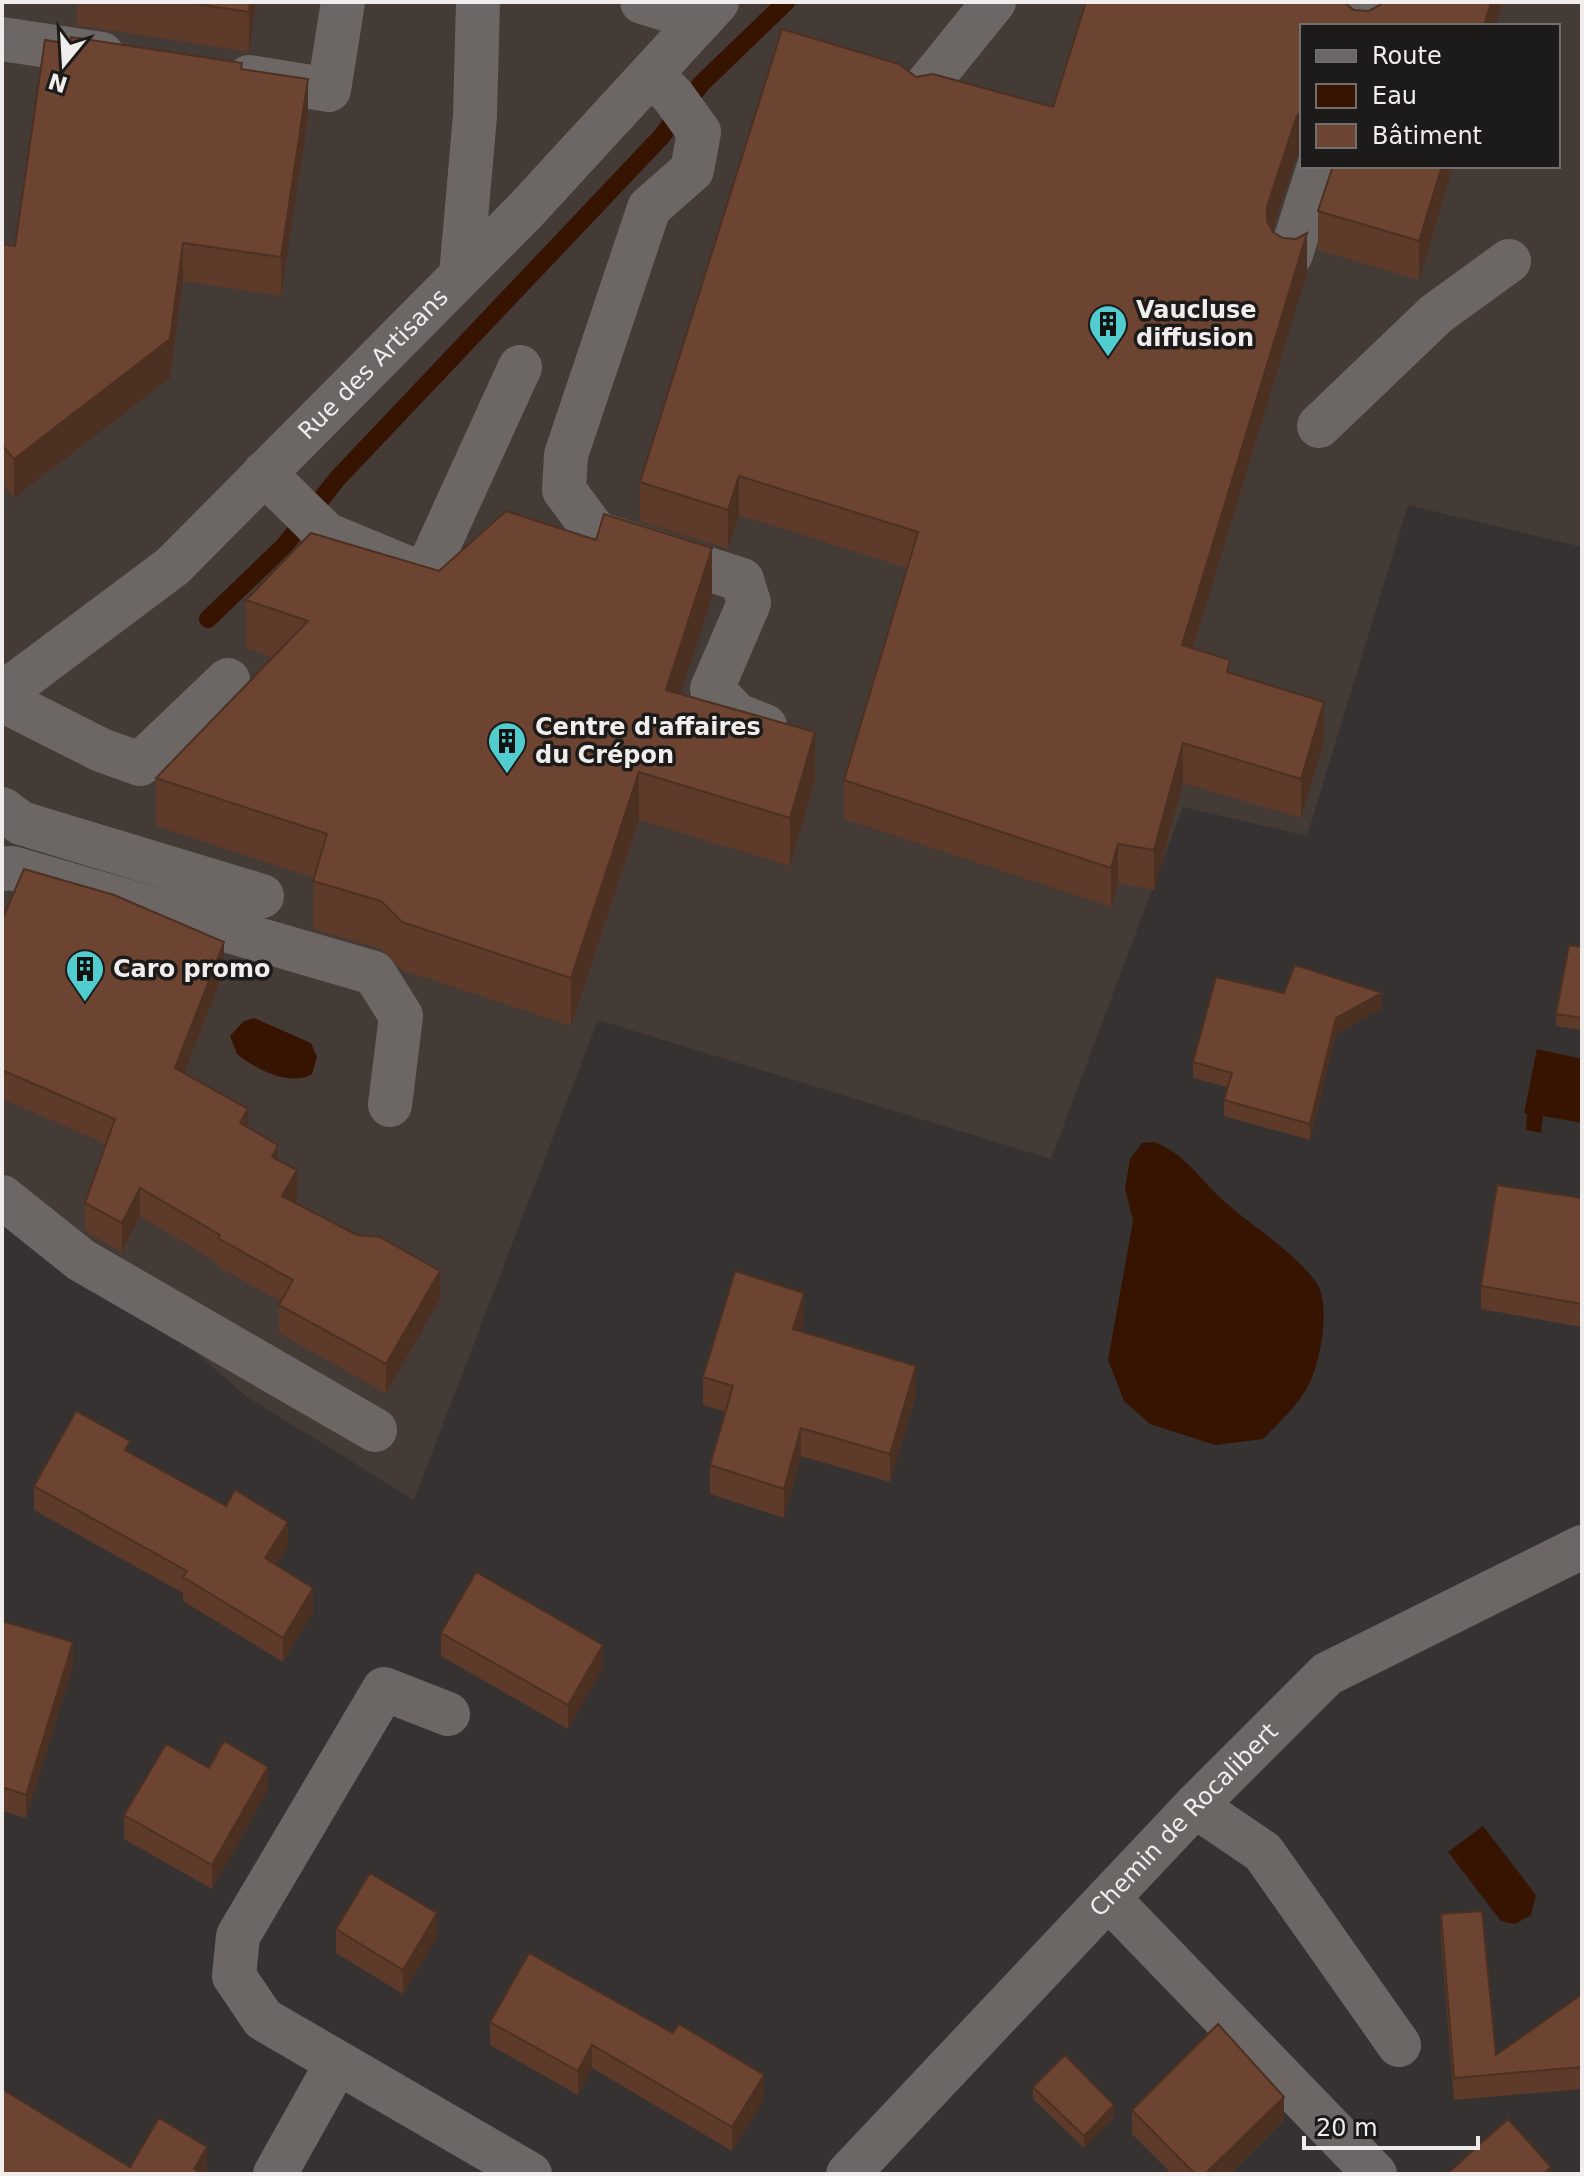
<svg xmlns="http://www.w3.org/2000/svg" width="1584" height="2176" font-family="'DejaVu Sans',sans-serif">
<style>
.built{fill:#443a36;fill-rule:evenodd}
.water{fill:#371402}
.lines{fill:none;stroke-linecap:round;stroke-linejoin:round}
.stream{stroke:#371402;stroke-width:18}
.minor{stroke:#6c6765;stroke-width:44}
.wall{fill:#5d3a2a}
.shaded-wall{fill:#4c3022}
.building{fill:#6c4431;stroke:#4c3022;stroke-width:2}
.labels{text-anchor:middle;stroke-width:7;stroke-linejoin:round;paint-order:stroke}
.poi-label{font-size:24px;font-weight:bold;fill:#f0edec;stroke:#1c1b1a;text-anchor:start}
.street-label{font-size:24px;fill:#f0edec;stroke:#1c1b1a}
</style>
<rect width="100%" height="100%" fill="#363231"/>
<!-- built -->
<path class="built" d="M 2,2 L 1582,2 L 1582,547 L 1408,505 L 1307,836 L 1183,807 L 1051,1159 L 598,1020 L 414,1500 L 247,1397 L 135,1300 L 81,1235 L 2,1173 ZM 1302,26 L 1558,26 L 1558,166 L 1302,166 Z"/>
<!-- water -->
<path class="water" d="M 254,1018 L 311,1043 L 317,1057 L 312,1074 C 291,1087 255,1069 237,1054 L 230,1036 L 244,1021 Z
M 1537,1049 L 1582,1059 L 1582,1123 L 1543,1116 L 1541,1133 L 1526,1130 L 1527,1114 L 1524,1113 Z
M 1154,1142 C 1185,1153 1200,1180 1224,1201 C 1254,1228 1291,1249 1316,1282 C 1332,1303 1320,1367 1307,1388 C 1296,1407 1278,1424 1263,1439 L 1215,1445 L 1150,1424 L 1124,1401 L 1108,1360 L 1133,1221 L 1125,1188 L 1130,1159 L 1142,1143 Z
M 1483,1826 L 1536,1895 L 1531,1915 L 1515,1924 L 1501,1921 L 1448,1852 Z"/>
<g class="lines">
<!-- stream -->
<path class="stream" d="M 208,619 L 284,546 L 337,479 L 661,137 L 701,84 L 786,2"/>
<!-- minor -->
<g class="minor">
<path d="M 642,2 L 701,20"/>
<path d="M 1363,26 L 1371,2"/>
<path d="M 2,39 L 102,54"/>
<path d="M 651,74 L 673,96 L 699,132 L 692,170 L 649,208 L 566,455 L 564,490 L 596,533 L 742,580 L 749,603 L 712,689 L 737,715 L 765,726"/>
<path d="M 249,77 L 329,90 L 343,2"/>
<path d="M 921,92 L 994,2"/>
<path d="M 1291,254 L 1319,166"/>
<path d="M 461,275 L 475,116 L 478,2"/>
<path d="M 1319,426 L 1436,314 L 1509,261"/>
<path d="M 264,473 L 326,534 L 425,575 L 520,367"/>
<path id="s1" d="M 2,694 L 173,566 L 524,212 L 717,2"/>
<path d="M 2,700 L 101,750 L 140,764 L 228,680"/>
<path d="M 2,809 L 21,823 L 262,896"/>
<path d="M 2,869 L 12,868 L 374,973 L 401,1016 L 390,1105"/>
<path d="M 2,1197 L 81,1260 L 375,1430"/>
<path d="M 448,1714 L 384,1689 L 238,1936 L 234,1976 L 263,2019 L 530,2174"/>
<path d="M 1195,1806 L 1263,1852 L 1399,2045"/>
<path d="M 1108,1898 L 1375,2174"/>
<path d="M 275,2174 L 337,2063"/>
<path id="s2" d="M 848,2174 L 1195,1806 L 1327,1674 L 1582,1547"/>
</g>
</g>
<!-- wall -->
<path class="wall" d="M 77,2 L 256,2 L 249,52 L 77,25 Z
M 1086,2 L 1346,2 L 1345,4 L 1354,10 L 1369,11 L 1380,5 L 1382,2 L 1503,2 L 1495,26 L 1302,26 L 1296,158 L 1272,230 L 1307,273 L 1193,648 L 1230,673 L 1324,742 L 1301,818 L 1183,783 L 1154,890 L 1118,883 L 1111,907 L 844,819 L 844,780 L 907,568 L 739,515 L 728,549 L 640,521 L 640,482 L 916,77 L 1053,107 Z
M 242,69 L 308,117 L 281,296 L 183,281 L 170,378 L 14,498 L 2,483 L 2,244 L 15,246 Z
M 1333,166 L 1453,166 L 1419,280 L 1318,250 L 1318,211 Z
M 439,571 L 712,597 L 680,694 L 815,780 L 790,866 L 639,820 L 571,1026 L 402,970 L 381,949 L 313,929 L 314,878 L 156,826 L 156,778 L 273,658 L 246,648 L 246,600 Z
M 2,920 L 224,971 L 184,1073 L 248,1127 L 278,1161 L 297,1199 L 295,1202 L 440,1299 L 386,1393 L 279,1333 L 279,1305 L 281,1301 L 218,1267 L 218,1263 L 140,1216 L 122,1252 L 85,1231 L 85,1203 L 106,1144 L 2,1099 Z
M 1582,947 L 1582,1030 L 1556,1026 L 1556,1014 Z
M 1284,993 L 1382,1009 L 1336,1034 L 1310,1140 L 1224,1116 L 1224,1100 L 1227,1087 L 1193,1078 L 1193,1062 Z
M 1582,1198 L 1582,1327 L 1481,1309 L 1481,1286 Z
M 804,1321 L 801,1332 L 916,1395 L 890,1482 L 801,1456 L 784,1518 L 710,1494 L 710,1465 L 725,1412 L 703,1405 L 703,1377 Z
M 130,1452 L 288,1546 L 276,1565 L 313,1612 L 283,1662 L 183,1601 L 183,1593 L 34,1510 L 34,1486 Z
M 2,1621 L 73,1666 L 26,1818 L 2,1811 Z
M 441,1633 L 603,1668 L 568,1729 L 441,1656 Z
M 209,1768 L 268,1790 L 212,1889 L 124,1839 L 124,1815 Z
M 1441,1914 L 1496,2055 L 1582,1994 L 1582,2089 L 1454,2100 L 1441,1937 Z
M 336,1929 L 437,1937 L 403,1994 L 336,1953 Z
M 529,1953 L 764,2099 L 732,2151 L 592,2068 L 578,2095 L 490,2045 L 490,2022 Z
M 1033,2087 L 1114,2117 L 1084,2148 L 1033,2099 Z
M 1132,2110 L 1284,2120 L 1230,2174 L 1172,2174 L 1132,2134 Z"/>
<!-- shaded-wall -->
<path class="shaded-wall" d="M 250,2 L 256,2 L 249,52 L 249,12 Z
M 1491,2 L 1503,2 L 1495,26 L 1484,26 Z
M 308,79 L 308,117 L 281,296 L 281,257 Z
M 1302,109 L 1302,148 L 1296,158 L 1267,246 L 1267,207 L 1296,118 Z
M 1442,166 L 1453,166 L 1419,280 L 1419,241 Z
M 1307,233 L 1307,273 L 1182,684 L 1182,645 Z
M 183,243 L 183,281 L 170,378 L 14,498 L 14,459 Z
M 739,476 L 739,515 L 728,549 L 728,510 Z
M 712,548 L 712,597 L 666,738 L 666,690 Z
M 1324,702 L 1324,742 L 1301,818 L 1301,779 Z
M 815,732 L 815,780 L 790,866 L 790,818 Z
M 1183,743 L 1183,783 L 1154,890 L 1154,850 Z
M 639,772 L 639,820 L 571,1026 L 571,978 Z
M 1118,844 L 1118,883 L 1111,907 L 1111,868 Z
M 224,942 L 224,971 L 175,1096 L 175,1068 Z
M 1382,993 L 1382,1009 L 1336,1034 L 1310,1140 L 1310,1124 L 1336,1018 Z
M 248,1109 L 248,1137 L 240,1123 Z
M 278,1145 L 278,1173 L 272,1157 Z
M 297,1170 L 297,1199 L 282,1224 L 282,1196 Z
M 140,1188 L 140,1216 L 122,1252 L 122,1223 Z
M 440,1271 L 440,1299 L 386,1393 L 386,1364 Z
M 804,1293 L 804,1321 L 793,1358 L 793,1329 Z
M 916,1366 L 916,1395 L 890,1482 L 890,1454 Z
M 801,1428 L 801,1456 L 784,1518 L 784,1489 Z
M 288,1522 L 288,1546 L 265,1582 L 265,1558 Z
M 313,1588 L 313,1612 L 283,1662 L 283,1638 Z
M 73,1642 L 73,1666 L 26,1818 L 26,1795 Z
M 603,1645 L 603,1668 L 568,1729 L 568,1705 Z
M 268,1767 L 268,1790 L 212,1889 L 212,1865 Z
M 437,1913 L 437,1937 L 403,1994 L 403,1970 Z
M 592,2045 L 592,2068 L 578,2095 L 578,2071 Z
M 764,2075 L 764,2099 L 732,2151 L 732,2127 Z
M 1284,2097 L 1284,2120 L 1230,2174 L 1205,2174 Z
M 1114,2105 L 1114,2117 L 1084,2148 L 1084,2136 Z
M 207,2147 L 207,2171 L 205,2174 L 194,2174 L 194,2169 Z
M 1551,2167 L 1551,2174 L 1543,2174 Z"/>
<!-- building -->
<path class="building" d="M 184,2 L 250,2 L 249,12 Z
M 1086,2 L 1344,2 L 1354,10 L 1369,11 L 1380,5 L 1382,2 L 1491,2 L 1484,26 L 1302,26 L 1302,109 L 1296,118 L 1267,207 L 1267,221 L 1273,232 L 1283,238 L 1296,239 L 1307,233 L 1182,645 L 1230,660 L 1227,672 L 1324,702 L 1301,779 L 1183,743 L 1154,850 L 1118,844 L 1111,868 L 844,780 L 918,532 L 739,476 L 728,510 L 640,482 L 782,29 L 899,64 L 916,77 L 933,74 L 1053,107 Z
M 71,37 L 242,63 L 241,69 L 308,79 L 281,257 L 183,243 L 170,339 L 14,459 L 2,445 L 2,244 L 15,246 L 45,40 L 70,44 Z
M 1333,166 L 1442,166 L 1419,241 L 1318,211 Z
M 506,511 L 596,540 L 604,514 L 712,548 L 666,690 L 815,732 L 790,818 L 639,772 L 571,978 L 402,922 L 381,901 L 313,881 L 327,834 L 156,778 L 308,621 L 246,600 L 311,533 L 439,571 Z
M 24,869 L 114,895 L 224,942 L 175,1068 L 248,1109 L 240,1123 L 278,1145 L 272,1157 L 297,1170 L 282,1196 L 357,1235 L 380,1237 L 440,1271 L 386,1364 L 279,1305 L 293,1280 L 218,1238 L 220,1235 L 140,1188 L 122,1223 L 85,1203 L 115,1119 L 2,1070 L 2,920 Z
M 1569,945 L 1582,947 L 1582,1018 L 1556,1014 Z
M 1295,965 L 1382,993 L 1336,1018 L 1310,1124 L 1224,1100 L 1232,1073 L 1193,1062 L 1216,977 L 1284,993 Z
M 1497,1185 L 1582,1198 L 1582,1304 L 1481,1286 Z
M 735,1271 L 804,1293 L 793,1329 L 916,1366 L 890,1454 L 801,1428 L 784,1489 L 710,1465 L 733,1386 L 703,1377 Z
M 76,1411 L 130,1441 L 125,1450 L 226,1506 L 235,1490 L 288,1522 L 265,1558 L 313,1588 L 283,1638 L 183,1577 L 187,1571 L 34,1486 Z
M 476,1572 L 603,1645 L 568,1705 L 441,1633 Z
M 2,1621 L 73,1642 L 26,1795 L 2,1787 Z
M 224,1741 L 268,1767 L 212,1865 L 124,1815 L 166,1744 L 209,1768 Z
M 370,1873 L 437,1913 L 403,1970 L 336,1929 Z
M 1482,1911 L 1496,2055 L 1582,1994 L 1582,2067 L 1454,2078 L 1441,1914 Z
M 529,1953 L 673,2033 L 679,2024 L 764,2075 L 732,2127 L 592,2045 L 578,2071 L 490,2022 Z
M 1218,2024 L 1284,2097 L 1205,2174 L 1195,2174 L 1132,2110 Z
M 1065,2055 L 1114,2105 L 1084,2136 L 1033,2087 Z
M 2,2089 L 130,2167 L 159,2118 L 207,2147 L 194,2169 L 202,2174 L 2,2174 Z
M 1508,2119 L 1551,2167 L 1543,2174 L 1447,2174 Z"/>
<!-- icons -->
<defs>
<symbol id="building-pin" viewBox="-11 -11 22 30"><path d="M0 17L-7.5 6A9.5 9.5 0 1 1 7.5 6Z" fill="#52cdcf" stroke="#1c1b1a"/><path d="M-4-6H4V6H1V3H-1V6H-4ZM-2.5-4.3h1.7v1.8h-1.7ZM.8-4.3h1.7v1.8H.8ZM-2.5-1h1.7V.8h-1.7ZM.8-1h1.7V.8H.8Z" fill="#111"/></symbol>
</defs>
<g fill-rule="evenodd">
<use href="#building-pin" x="1086" y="302" width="44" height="60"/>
<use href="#building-pin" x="485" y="719" width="44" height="60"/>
<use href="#building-pin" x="63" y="947" width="44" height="60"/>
</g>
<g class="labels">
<!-- poi labels -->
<g class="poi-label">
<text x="1136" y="318">Vaucluse<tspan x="1136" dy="28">diffusion</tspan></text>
<text x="535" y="735">Centre d'affaires<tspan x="535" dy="28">du Crépon</tspan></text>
<text x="113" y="977">Caro promo</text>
</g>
<!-- street labels -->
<g class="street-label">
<text dy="8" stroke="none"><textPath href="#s1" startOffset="498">Rue des Artisans</textPath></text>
<text dy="8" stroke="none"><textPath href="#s2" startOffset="488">Chemin de Rocalibert</textPath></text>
</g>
</g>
<!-- border -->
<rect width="1584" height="2176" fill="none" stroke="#f0edec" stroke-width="8"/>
<!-- legend -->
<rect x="1300" y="24" width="260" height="144" fill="#1c1b1a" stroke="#716f6e" stroke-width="2"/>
<rect x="1316" y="50" width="40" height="12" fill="#6c6765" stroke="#716f6e" stroke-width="2"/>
<text x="1372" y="64" font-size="24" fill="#f0edec">Route</text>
<rect x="1316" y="84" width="40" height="24" fill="#371402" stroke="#716f6e" stroke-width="2"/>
<text x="1372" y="104" font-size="24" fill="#f0edec">Eau</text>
<rect x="1316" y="124" width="40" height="24" fill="#6c4431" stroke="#716f6e" stroke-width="2"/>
<text x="1372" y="144" font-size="24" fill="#f0edec">Bâtiment</text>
<!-- north arrow -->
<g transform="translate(64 64) rotate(198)" stroke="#1c1b1a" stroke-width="6" paint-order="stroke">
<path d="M0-6L14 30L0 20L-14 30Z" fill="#f0edec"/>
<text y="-12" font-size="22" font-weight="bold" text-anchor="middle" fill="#f0edec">N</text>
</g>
<!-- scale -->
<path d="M1304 2136v12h174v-12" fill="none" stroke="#f0edec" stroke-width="4"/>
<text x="1316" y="2136" font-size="24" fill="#f0edec" stroke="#1c1b1a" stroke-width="6" paint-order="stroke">20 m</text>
</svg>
